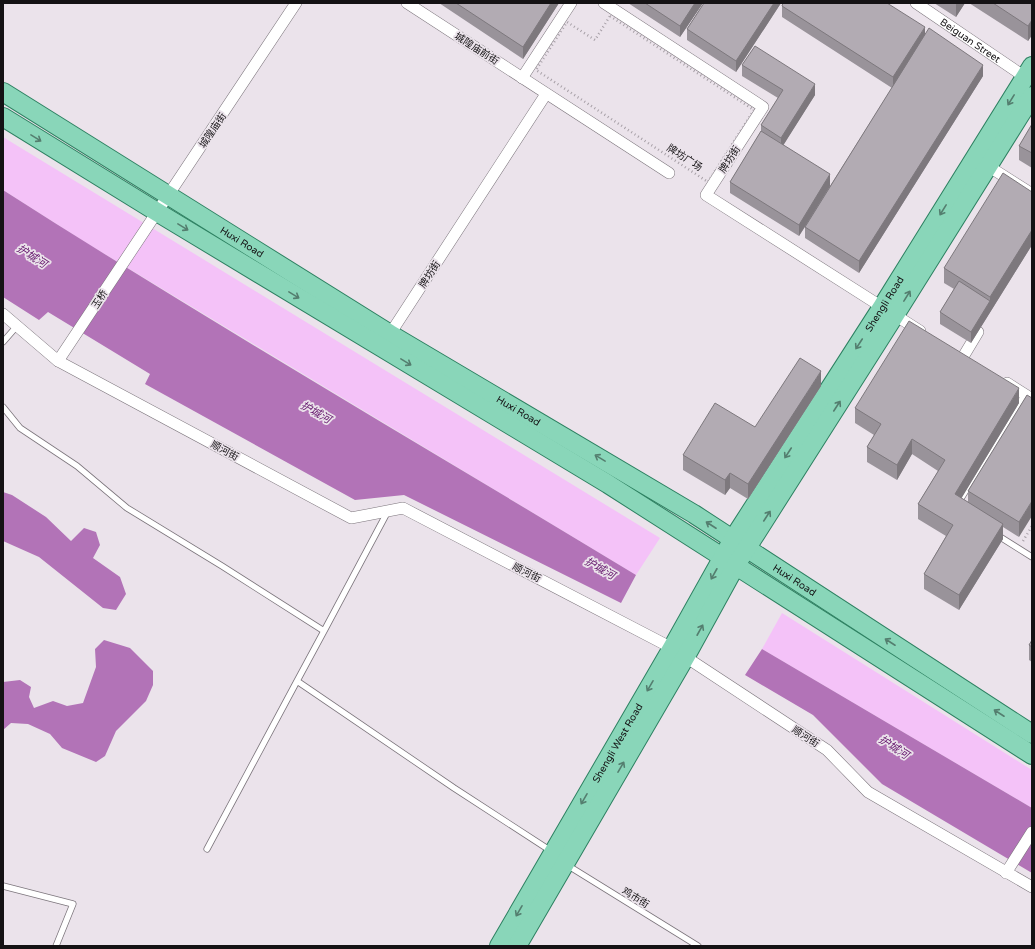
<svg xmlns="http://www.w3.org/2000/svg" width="1035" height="949" font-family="'Varela Round','Noto Sans SC',sans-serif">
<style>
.green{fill:#f4c2f8}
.water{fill:#b273b7}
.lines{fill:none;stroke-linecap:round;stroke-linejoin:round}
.lane-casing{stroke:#7c757c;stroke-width:7}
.street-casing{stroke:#7c757c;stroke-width:12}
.primary-casing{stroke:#2d8061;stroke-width:20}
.path{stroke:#a7a0a7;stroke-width:2.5;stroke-dasharray:1 3;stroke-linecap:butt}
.lane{stroke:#fff;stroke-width:5.5}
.street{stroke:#fff;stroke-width:11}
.primary{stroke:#89d6b9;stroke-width:18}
.wall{fill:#99939a}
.shaded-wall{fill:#7d787d}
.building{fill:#b2abb3;stroke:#7d787d}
.oneway{stroke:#547e6f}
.labels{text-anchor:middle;stroke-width:3.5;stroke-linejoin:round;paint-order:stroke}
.street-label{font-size:10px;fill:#141214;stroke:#ebe3eb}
.water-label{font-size:11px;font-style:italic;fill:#64166c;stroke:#ebe3eb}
</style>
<rect width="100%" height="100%" fill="#ebe3eb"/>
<!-- green -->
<path class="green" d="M 3,137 L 660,538 L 636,575 L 88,244 L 3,190 Z
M 782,613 L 1032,770 L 1032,808 L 762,649 Z"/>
<!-- water -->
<path class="water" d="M 3,190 C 211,323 425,447 636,575 L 621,603 L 404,495 L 355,500 L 145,384 L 150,374 L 48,312 L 39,320 L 3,297 Z
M 3,492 L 12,495 L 46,517 L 71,541 L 84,528 L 96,532 L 100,545 L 93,558 L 120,577 L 126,594 L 116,610 L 103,608 L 39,557 L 3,541 Z
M 104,640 L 130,648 L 153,671 L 153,685 L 146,701 L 116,731 L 105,756 L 96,762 L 62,748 L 50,734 L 28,724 L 11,723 L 3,730 L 3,682 L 20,680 L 31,687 L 29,697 L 34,708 L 53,701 L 67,706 L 83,703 L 96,667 L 95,649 Z
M 762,649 L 1032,808 L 1032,873 L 882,784 L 813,715 L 745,675 Z"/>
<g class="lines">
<defs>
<path id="lane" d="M 3,342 L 17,326
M 3,407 L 20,428 L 77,466 L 127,508 L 222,566 L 324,631 L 297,681 L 454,788 L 551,851
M 957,505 L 1025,394
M 997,535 L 1032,557
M 324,631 L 388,511
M 207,849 L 297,681
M 567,865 L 698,946
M 3,886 L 73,904 L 56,946"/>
<g id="street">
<path d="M 407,3 L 669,173"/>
<path d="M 604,3 L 763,107 L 706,195 L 882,307"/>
<path id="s1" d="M 916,3 L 1025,77"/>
<path d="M 522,78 L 571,3"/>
<path d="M 988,166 L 1032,194"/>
<path d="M 3,314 L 58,361 L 351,518 L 403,508 L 672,648 L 827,750 L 868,792 L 1032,887"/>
<path d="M 895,315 L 920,331"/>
<path d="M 390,334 L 546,94"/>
<path d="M 963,357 L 978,332"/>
<path d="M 58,361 L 296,3"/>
<path d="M 1007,383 L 1032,399"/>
<path d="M 1006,873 L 1032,832"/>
</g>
<g id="primary">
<path id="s2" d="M 3,92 L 390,334 L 694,514 L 1032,734"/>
<path d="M 3,117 L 157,212 L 608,484 L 1032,755"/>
<path id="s3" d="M 499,946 L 672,648 L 733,539 L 882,307 L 1032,66"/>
<path d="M 517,946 L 686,656 L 736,565 L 895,315 L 1032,96"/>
</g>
</defs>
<!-- lane casing -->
<use href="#lane" class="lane-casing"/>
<!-- street casing -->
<use href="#street" class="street-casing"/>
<!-- primary casing -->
<use href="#primary" class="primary-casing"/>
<!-- path -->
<path class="path" d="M 610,16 L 754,110 L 708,182 L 536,70 L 567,22 L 595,40 Z
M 1023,541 L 1032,526"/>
<!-- lane -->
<use href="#lane" class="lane"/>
<!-- street -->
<use href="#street" class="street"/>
<!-- primary -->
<use href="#primary" class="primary"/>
</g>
<!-- wall -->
<path class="wall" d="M 439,3 L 559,3 L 523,59 Z
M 628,3 L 703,3 L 680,37 Z
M 704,3 L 781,3 L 736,72 L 687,40 L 687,29 Z
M 934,3 L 965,3 L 956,17 Z
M 969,3 L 1032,3 L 1032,35 L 1028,41 Z
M 782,6 L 925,35 L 983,76 L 859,273 L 805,238 L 805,227 L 799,236 L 730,193 L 730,182 L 761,131 L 761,125 L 778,98 L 742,76 L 742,65 L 815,95 L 783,145 L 830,186 L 892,88 L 782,17 Z
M 1032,124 L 1032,168 L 1019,160 L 1019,146 Z
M 1032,192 L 1032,245 L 971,343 L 940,324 L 940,312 L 954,289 L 944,283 L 944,268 Z
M 821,386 L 748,499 L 730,488 L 725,495 L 683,470 L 683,455 L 755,427 Z
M 1027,395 L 1019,537 L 1003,527 L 1003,539 L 959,610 L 924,589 L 924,574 L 946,536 L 918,519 L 918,504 L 938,471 L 912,454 L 897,480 L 867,462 L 867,447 L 874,435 L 855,423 L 855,408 L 1019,403 L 961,498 L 968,502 L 968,491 Z
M 1032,640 L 1032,662 L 1029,660 L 1029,645 Z"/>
<!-- shaded-wall -->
<path class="shaded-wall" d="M 551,3 L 559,3 L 523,59 L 523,47 Z
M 695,3 L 703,3 L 680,37 L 680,26 Z
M 774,3 L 781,3 L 736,72 L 736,61 Z
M 956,3 L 965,3 L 956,17 Z
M 1032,20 L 1032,35 L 1028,41 L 1028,26 Z
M 925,27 L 925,38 L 893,89 L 893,77 Z
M 983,65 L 983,76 L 859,273 L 859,261 Z
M 815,84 L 815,95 L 781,149 L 781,138 Z
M 830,174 L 830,186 L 799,236 L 799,225 Z
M 1032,230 L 1032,245 L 971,343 L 971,332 L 990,301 L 990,297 Z
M 821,371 L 821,386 L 748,499 L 748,484 Z
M 1019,388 L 1019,403 L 955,509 L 955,494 Z
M 912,439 L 912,454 L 897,480 L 897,465 Z
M 730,473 L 730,488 L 725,495 L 725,480 Z
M 1032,501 L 1032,516 L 1019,537 L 1019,522 Z
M 1003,524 L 1003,539 L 959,610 L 959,595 Z"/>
<!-- building -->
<path class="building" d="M 456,3 L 551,3 L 523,47 Z
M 645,3 L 695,3 L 680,26 Z
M 704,3 L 774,3 L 736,61 L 687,29 Z
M 783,3 L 887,3 L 925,27 L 893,77 L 782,6 Z
M 993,3 L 1032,3 L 1032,20 L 1028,26 Z
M 929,28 L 983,65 L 859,261 L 805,227 Z
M 755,46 L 815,84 L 781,138 L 761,125 L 783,90 L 742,65 Z
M 1032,124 L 1032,153 L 1019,146 Z
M 761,131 L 830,174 L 799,225 L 730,182 Z
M 1003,173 L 1032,192 L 1032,230 L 990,297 L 944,268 Z
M 959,281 L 990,301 L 971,332 L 940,312 Z
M 909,321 L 1019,388 L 955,494 L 1003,524 L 959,595 L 924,574 L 953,525 L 918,504 L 945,460 L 912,439 L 897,465 L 867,447 L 881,424 L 855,408 Z
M 800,358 L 821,371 L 748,484 L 730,473 L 725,480 L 683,455 L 715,403 L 755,427 Z
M 1027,395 L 1032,398 L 1032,501 L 1019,522 L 968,491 Z
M 1032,640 L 1032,647 L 1029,645 Z"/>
<!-- one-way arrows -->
<defs><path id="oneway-shaft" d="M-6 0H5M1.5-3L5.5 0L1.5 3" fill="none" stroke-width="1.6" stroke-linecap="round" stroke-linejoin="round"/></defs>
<g class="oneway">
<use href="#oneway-shaft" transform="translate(1011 100) rotate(122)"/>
<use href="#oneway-shaft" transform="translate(36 138) rotate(32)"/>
<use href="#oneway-shaft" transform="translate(943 210) rotate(122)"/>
<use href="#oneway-shaft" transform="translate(183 227) rotate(31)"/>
<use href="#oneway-shaft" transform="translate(294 295) rotate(31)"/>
<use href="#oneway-shaft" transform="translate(907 296) rotate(-58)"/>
<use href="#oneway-shaft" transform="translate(859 344) rotate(123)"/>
<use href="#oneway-shaft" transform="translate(406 362) rotate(31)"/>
<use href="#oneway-shaft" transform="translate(837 406) rotate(-57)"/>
<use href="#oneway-shaft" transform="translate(788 453) rotate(123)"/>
<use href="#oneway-shaft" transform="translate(600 458) rotate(-149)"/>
<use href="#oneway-shaft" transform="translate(767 516) rotate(-57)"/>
<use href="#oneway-shaft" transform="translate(711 525) rotate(-147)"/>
<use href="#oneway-shaft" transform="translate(714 574) rotate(119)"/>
<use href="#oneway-shaft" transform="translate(700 630) rotate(-61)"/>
<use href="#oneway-shaft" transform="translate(890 642) rotate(-147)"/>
<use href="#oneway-shaft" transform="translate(650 686) rotate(120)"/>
<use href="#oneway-shaft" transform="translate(999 713) rotate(-147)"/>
<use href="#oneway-shaft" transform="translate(621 767) rotate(-60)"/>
<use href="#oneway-shaft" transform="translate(584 799) rotate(120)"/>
<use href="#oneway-shaft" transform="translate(519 911) rotate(120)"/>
</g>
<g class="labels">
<!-- street labels -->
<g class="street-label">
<text dy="4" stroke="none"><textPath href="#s1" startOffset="66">Beiguan Street</textPath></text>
<text transform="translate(477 48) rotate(33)" y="4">城隍庙前街</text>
<text transform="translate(212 130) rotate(-56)" y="4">城隍庙街</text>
<text transform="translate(685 157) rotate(33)" y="4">牌坊广场</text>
<text transform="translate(729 159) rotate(-57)" y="4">牌坊街</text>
<text dy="4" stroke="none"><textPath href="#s2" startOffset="282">Huxi Road</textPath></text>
<text transform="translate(429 274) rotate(-57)" y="4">牌坊街</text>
<text transform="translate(99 299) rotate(-57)" y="4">玉桥</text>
<text dy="4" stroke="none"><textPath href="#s3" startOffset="749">Shengli Road</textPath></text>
<text dy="4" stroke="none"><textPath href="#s2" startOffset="606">Huxi Road</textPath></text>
<text transform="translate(225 450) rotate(28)" y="4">顺河街</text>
<text transform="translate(527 572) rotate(27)" y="4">顺河街</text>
<text dy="4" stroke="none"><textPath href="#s2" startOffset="930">Huxi Road</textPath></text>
<text transform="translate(806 736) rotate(33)" y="4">顺河街</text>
<text dy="4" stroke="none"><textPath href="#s3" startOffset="235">Shengli West Road</textPath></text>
<text transform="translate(636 897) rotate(32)" y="4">鸡市街</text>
</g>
<!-- water labels -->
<g class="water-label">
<text transform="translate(32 256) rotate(33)" y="4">护城河</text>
<text transform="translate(316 412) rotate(29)" y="4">护城河</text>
<text transform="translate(600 568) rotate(29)" y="4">护城河</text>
<text transform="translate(894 747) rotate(33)" y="4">护城河</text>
</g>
</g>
<!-- border -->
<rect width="1035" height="949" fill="none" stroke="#141214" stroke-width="8"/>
</svg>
